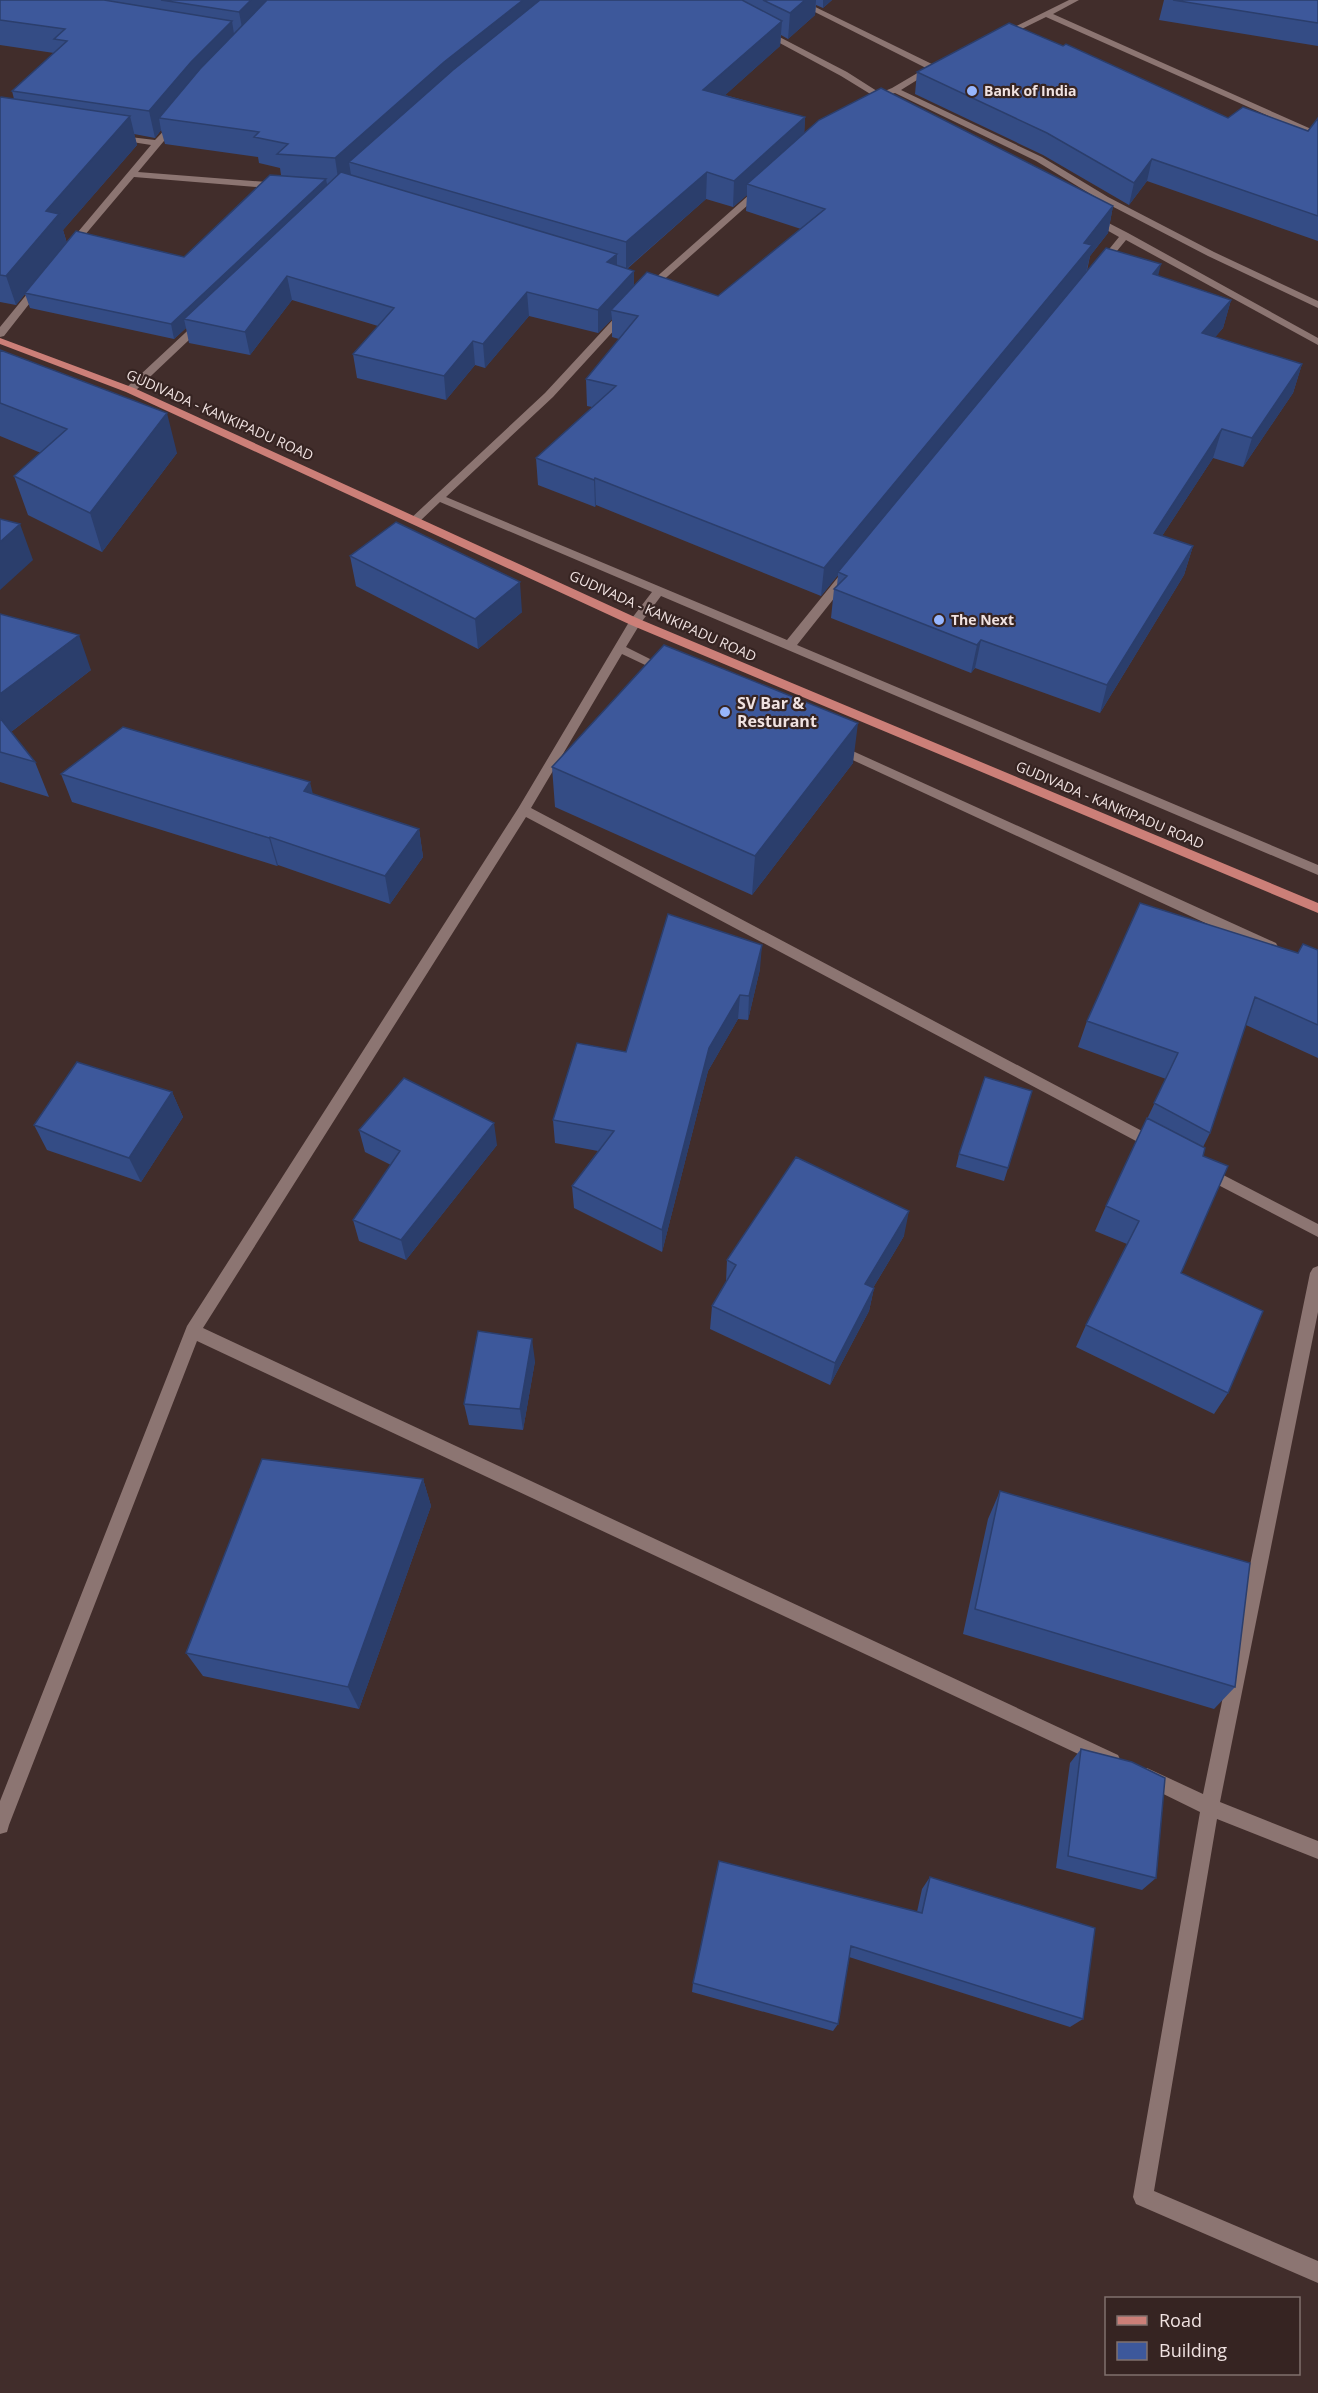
<svg xmlns="http://www.w3.org/2000/svg" width="1318" height="2393" font-family="'Open Sans',sans-serif">
<style>
.lines{fill:none;stroke-linecap:round;stroke-linejoin:round}
.minor{fill:#8c7572;fill-rule:evenodd}
.major{fill:#cc7f78;fill-rule:evenodd}
.wall{fill:#344c85;fill-rule:evenodd}
.shaded-wall{fill:#2b3e6c}
.building{fill:#3d589b;stroke:#2b3e6c;stroke-width:1.5}
.poi-dot{fill:#97b6fd;stroke:#362422;stroke-width:2}
.labels{text-anchor:middle;stroke-width:4.5;stroke-linejoin:round;paint-order:stroke}
.far-poi-label{font-size:14px;font-weight:bold;fill:#f0e2e1;stroke:#362422;text-anchor:start}
.far-street-label{font-size:14px;fill:#f0e2e1;stroke:#362422}
.poi-label{font-size:16px;font-weight:bold;fill:#f0e2e1;stroke:#362422;text-anchor:start}
</style>
<rect width="100%" height="100%" fill="#412d2b"/>
<g class="lines">
<!-- minor -->
<path class="minor" d="M 791,0 L 801,0 L 938,67 L 901,90 L 1042,157 L 1108,197 L 1214,252 L 1318,301 L 1318,308 L 1208,256 L 1102,201 L 1036,161 L 895,93 L 870,100 L 869,98 L 872,95 L 841,76 L 759,32 L 766,30 L 847,72 L 880,93 L 892,88 L 926,68 Z
M 1069,0 L 1079,0 L 1053,14 L 1318,132 L 1318,138 L 1046,17 L 1005,37 L 998,35 Z
M 176,118 L 179,119 L 179,123 L 138,172 L 280,183 L 285,186 L 280,189 L 134,177 L 73,249 L 67,249 L 67,245 L 151,145 L 113,139 L 113,135 L 155,140 Z
M 758,187 L 766,189 L 650,292 L 644,292 L 644,288 Z
M 1089,216 L 1095,216 L 1128,233 L 1318,338 L 1318,345 L 1126,240 L 1103,268 L 1097,268 L 1097,264 L 1119,237 L 1089,220 Z
M 36,283 L 44,285 L 4,336 L 0,337 L 0,327 Z
M 620,312 L 629,314 L 553,397 L 446,497 L 787,640 L 843,571 L 851,571 L 851,577 L 797,645 L 1318,865 L 1318,875 L 661,596 L 640,624 L 626,647 L 672,670 L 670,673 L 662,673 L 622,654 L 531,808 L 1161,1141 L 1163,1145 L 1161,1149 L 1151,1149 L 526,817 L 203,1328 L 1118,1755 L 1121,1761 L 1118,1767 L 1112,1770 L 1106,1767 L 197,1341 L 9,1825 L 7,1832 L 0,1834 L 0,1801 L 187,1326 L 519,807 L 629,622 L 652,592 L 440,502 L 419,522 L 411,522 L 409,520 L 545,393 Z
M 199,320 L 208,322 L 134,392 L 126,392 L 126,388 Z
M 835,743 L 1276,943 L 1278,947 L 1271,952 L 1266,951 L 831,750 L 829,747 Z
M 1204,1165 L 1318,1224 L 1318,1237 L 1199,1175 L 1197,1171 L 1199,1167 Z
M 1318,1266 L 1318,1312 L 1220,1802 L 1318,1841 L 1318,1859 L 1217,1819 L 1154,2191 L 1318,2261 L 1318,2283 L 1136,2204 L 1133,2197 L 1200,1812 L 1141,1783 L 1138,1777 L 1141,1771 L 1147,1768 L 1203,1794 L 1310,1273 L 1313,1268 Z"/>
<!-- major -->
<path class="major" d="M 0,338 L 134,388 L 639,619 L 1318,903 L 1318,913 L 631,625 L 126,392 L 0,344 Z"/>
</g>
<!-- wall -->
<path class="wall" d="M 0,0 L 832,0 L 823,8 L 816,5 L 815,15 L 788,39 L 781,35 L 780,46 L 725,95 L 805,117 L 804,133 L 1113,206 L 1108,233 L 1090,256 L 1087,271 L 1158,276 L 1231,300 L 1223,328 L 1215,337 L 1302,364 L 1293,393 L 1243,467 L 1213,458 L 1162,536 L 1193,546 L 1184,575 L 1100,713 L 975,668 L 971,673 L 831,618 L 834,589 L 837,586 L 838,575 L 821,596 L 596,505 L 595,507 L 538,485 L 536,458 L 592,407 L 587,406 L 586,379 L 619,339 L 612,337 L 612,319 L 598,333 L 529,316 L 485,368 L 475,365 L 446,400 L 357,378 L 353,354 L 378,326 L 292,300 L 250,355 L 189,343 L 186,328 L 174,339 L 30,308 L 25,294 L 16,305 L 0,302 L 0,98 L 14,99 L 12,91 L 54,53 L 0,45 ZM 161,130 L 165,144 L 258,157 L 259,163 L 280,168 L 281,175 L 184,257 L 67,243 L 63,230 L 137,145 L 134,134 L 155,138 ZM 747,195 L 746,211 L 801,229 L 718,296 L 634,285 L 627,269 L 706,199 L 733,207 Z
M 1164,0 L 1318,0 L 1318,46 L 1159,20 Z
M 917,72 L 1228,118 L 1308,131 L 1318,118 L 1318,241 L 1147,181 L 1129,205 L 1043,155 L 915,94 Z
M 0,350 L 177,453 L 102,552 L 28,515 L 14,476 L 41,453 L 0,436 Z
M 350,556 L 522,612 L 478,649 L 356,586 Z
M 0,614 L 91,670 L 11,732 L 35,762 L 49,797 L 0,782 Z
M 853,763 L 752,895 L 555,807 L 552,767 Z
M 61,774 L 313,794 L 419,829 L 423,857 L 390,904 L 278,865 L 277,866 L 72,802 Z
M 1318,950 L 1318,1058 L 1246,1025 L 1210,1133 L 1203,1147 L 1203,1156 L 1181,1273 L 1228,1393 L 1214,1414 L 1076,1347 L 1086,1325 L 1127,1244 L 1095,1231 L 1106,1206 L 1166,1079 L 1078,1047 L 1087,1021 L 1298,953 Z
M 760,969 L 748,1020 L 738,1019 L 708,1071 L 662,1252 L 574,1208 L 572,1186 L 598,1151 L 555,1143 L 553,1120 L 626,1052 Z
M 1032,1091 L 1004,1181 L 956,1167 L 959,1154 Z
M 172,1092 L 183,1117 L 141,1182 L 47,1150 L 34,1125 Z
M 359,1130 L 497,1145 L 406,1260 L 359,1241 L 353,1220 L 391,1165 L 365,1152 Z
M 904,1236 L 873,1288 L 874,1288 L 869,1311 L 830,1385 L 710,1329 L 712,1306 L 726,1282 L 727,1260 Z
M 535,1361 L 523,1430 L 469,1425 L 464,1404 Z
M 423,1479 L 431,1506 L 359,1709 L 203,1676 L 186,1653 Z
M 1000,1491 L 1235,1687 L 1214,1709 L 963,1634 L 988,1519 Z
M 1081,1749 L 1156,1878 L 1142,1890 L 1056,1868 L 1070,1763 Z
M 930,1877 L 1083,2019 L 1070,2027 L 849,1957 L 838,2024 L 833,2031 L 692,1992 L 693,1983 L 917,1912 L 922,1889 Z"/>
<!-- shaded-wall -->
<path class="shaded-wall" d="M 251,0 L 280,0 L 244,38 L 239,12 Z
M 523,0 L 556,0 L 349,162 L 351,175 L 339,185 L 335,158 L 444,62 Z
M 805,0 L 816,0 L 815,15 L 788,39 L 790,13 Z
M 823,0 L 832,0 L 823,8 Z
M 232,21 L 236,47 L 159,118 L 161,130 L 155,138 L 149,111 L 191,62 Z
M 782,21 L 780,46 L 702,116 L 703,90 Z
M 130,116 L 137,145 L 63,230 L 67,244 L 16,305 L 6,276 L 46,211 Z
M 805,117 L 804,143 L 747,184 L 747,195 L 733,207 L 734,181 Z
M 1152,159 L 1147,181 L 1129,205 L 1134,183 Z
M 707,172 L 706,199 L 626,269 L 626,242 Z
M 326,179 L 329,194 L 184,319 L 186,328 L 174,339 L 171,324 Z
M 1113,206 L 1108,233 L 1090,256 L 1086,272 L 838,572 L 838,575 L 821,596 L 824,568 Z
M 617,254 L 617,277 L 607,262 Z
M 1161,264 L 1154,293 L 1153,274 Z
M 634,271 L 634,295 L 611,310 L 612,319 L 598,333 L 598,310 Z
M 287,276 L 292,300 L 250,355 L 245,332 Z
M 527,292 L 529,316 L 485,368 L 483,344 Z
M 1231,300 L 1223,328 L 1194,362 L 1202,333 Z
M 473,341 L 475,365 L 446,400 L 444,376 Z
M 1302,364 L 1293,393 L 1243,467 L 1252,438 Z
M 167,413 L 177,453 L 102,552 L 90,513 Z
M 1222,429 L 1213,458 L 1145,562 L 1154,533 Z
M 595,478 L 596,505 L 595,507 L 594,480 Z
M 20,524 L 33,560 L 0,590 L 0,542 Z
M 1193,546 L 1184,575 L 1100,713 L 1107,685 Z
M 520,582 L 522,612 L 478,649 L 475,619 Z
M 79,635 L 91,670 L 3,738 L 0,730 L 0,694 Z
M 981,640 L 975,668 L 971,673 L 977,645 Z
M 858,723 L 853,763 L 752,895 L 755,856 Z
M 310,782 L 317,811 L 304,791 Z
M 419,829 L 423,857 L 390,904 L 385,876 Z
M 270,837 L 278,865 L 277,866 L 269,838 Z
M 762,945 L 760,969 L 748,1020 L 749,996 Z
M 740,995 L 738,1019 L 708,1071 L 662,1252 L 662,1230 L 709,1048 Z
M 172,1092 L 183,1117 L 141,1182 L 129,1158 Z
M 494,1123 L 497,1145 L 406,1260 L 401,1240 Z
M 909,1211 L 904,1236 L 861,1308 L 865,1284 Z
M 874,1288 L 869,1311 L 830,1385 L 835,1363 Z
M 532,1339 L 535,1361 L 523,1430 L 520,1409 Z
M 423,1479 L 431,1506 L 359,1709 L 348,1687 Z"/>
<!-- building -->
<path class="building" d="M 0,0 L 104,0 L 232,21 L 191,62 L 149,111 L 12,91 L 67,41 L 54,39 L 65,29 L 0,20 Z
M 161,0 L 251,0 L 239,12 Z
M 267,0 L 523,0 L 444,62 L 335,158 L 277,154 L 288,144 L 254,137 L 259,132 L 159,118 L 200,69 Z
M 540,0 L 742,0 L 782,21 L 703,90 L 805,117 L 734,181 L 707,172 L 626,242 L 349,162 L 453,70 Z
M 763,0 L 805,0 L 790,13 Z
M 1173,0 L 1318,0 L 1318,23 Z
M 1009,23 L 1063,46 L 1066,44 L 1228,118 L 1243,107 L 1308,131 L 1318,118 L 1318,216 L 1152,159 L 1134,183 L 1047,133 L 917,72 Z
M 881,88 L 1113,206 L 1084,243 L 1092,245 L 824,568 L 595,478 L 594,480 L 536,458 L 616,386 L 586,379 L 638,316 L 611,310 L 647,272 L 718,296 L 825,209 L 747,184 L 819,120 Z
M 1,97 L 130,116 L 46,211 L 59,214 L 6,276 L 0,275 L 0,98 Z
M 341,172 L 617,254 L 607,262 L 634,271 L 598,310 L 527,292 L 483,344 L 473,341 L 444,376 L 353,354 L 394,308 L 287,276 L 245,332 L 184,319 Z
M 270,175 L 326,179 L 171,324 L 25,293 L 76,231 L 184,257 Z
M 1106,248 L 1161,264 L 1153,274 L 1231,300 L 1202,333 L 1302,364 L 1252,438 L 1222,429 L 1154,533 L 1193,546 L 1107,685 L 981,640 L 977,645 L 834,589 L 847,576 L 838,572 Z
M 0,350 L 167,413 L 90,513 L 14,476 L 67,429 L 0,403 Z
M 0,519 L 20,524 L 0,542 Z
M 396,522 L 520,582 L 475,619 L 350,556 Z
M 0,614 L 79,635 L 0,694 Z
M 664,645 L 858,723 L 755,856 L 552,767 Z
M 0,718 L 35,762 L 0,752 Z
M 123,727 L 310,782 L 304,791 L 419,829 L 385,876 L 270,837 L 269,838 L 61,774 Z
M 1140,903 L 1298,953 L 1303,944 L 1318,950 L 1318,1025 L 1255,997 L 1210,1133 L 1154,1103 L 1178,1053 L 1087,1021 Z
M 668,914 L 762,945 L 749,996 L 740,995 L 709,1048 L 662,1230 L 572,1186 L 614,1131 L 553,1120 L 577,1043 L 626,1052 Z
M 77,1062 L 172,1092 L 129,1158 L 34,1125 Z
M 985,1077 L 1032,1091 L 1008,1168 L 959,1154 Z
M 404,1078 L 494,1123 L 401,1240 L 353,1220 L 400,1151 L 359,1130 Z
M 1147,1118 L 1205,1148 L 1203,1156 L 1228,1166 L 1181,1273 L 1263,1311 L 1228,1393 L 1086,1325 L 1139,1221 L 1106,1206 Z
M 796,1157 L 909,1211 L 865,1284 L 874,1288 L 835,1363 L 712,1306 L 736,1265 L 727,1260 Z
M 478,1331 L 532,1339 L 520,1409 L 464,1404 Z
M 262,1459 L 423,1479 L 348,1687 L 186,1653 Z
M 1000,1491 L 1250,1563 L 1235,1687 L 975,1609 Z
M 1081,1749 L 1132,1762 L 1165,1778 L 1156,1878 L 1068,1856 Z
M 719,1861 L 922,1913 L 930,1877 L 1095,1928 L 1083,2019 L 851,1946 L 838,2024 L 693,1983 Z"/>
<!-- markers -->
<g class="poi-dot">
<circle cx="972" cy="91" r="6"/>
<circle cx="939" cy="620" r="6"/>
<circle cx="725" cy="712" r="6"/>
</g>
<g class="labels">
<!-- far-poi labels -->
<g class="far-poi-label">
<text x="984" y="96">Bank of India</text>
<text x="951" y="625">The Next</text>
</g>
<!-- far-street labels -->
<g class="far-street-label">
<text transform="translate(220 415) rotate(24)" y="5">GUDIVADA - KANKIPADU ROAD</text>
<text transform="translate(663 616) rotate(24)" y="5">GUDIVADA - KANKIPADU ROAD</text>
<text transform="translate(1110 805) rotate(23)" y="5">GUDIVADA - KANKIPADU ROAD</text>
</g>
<!-- poi labels -->
<g class="poi-label">
<text x="737" y="709">SV Bar &amp;<tspan x="737" dy="18">Resturant</tspan></text>
</g>
</g>
<!-- legend -->
<rect x="1105" y="2297" width="195" height="78" fill="#362422" stroke="#80706e" stroke-width="1.5"/>
<rect x="1117" y="2316" width="30" height="9" fill="#cc7f78" stroke="#80706e" stroke-width="1.5"/>
<text x="1159" y="2327" font-size="18" fill="#f0e2e1">Road</text>
<rect x="1117" y="2342" width="30" height="18" fill="#3d589b" stroke="#80706e" stroke-width="1.5"/>
<text x="1159" y="2357" font-size="18" fill="#f0e2e1">Building</text>
</svg>
